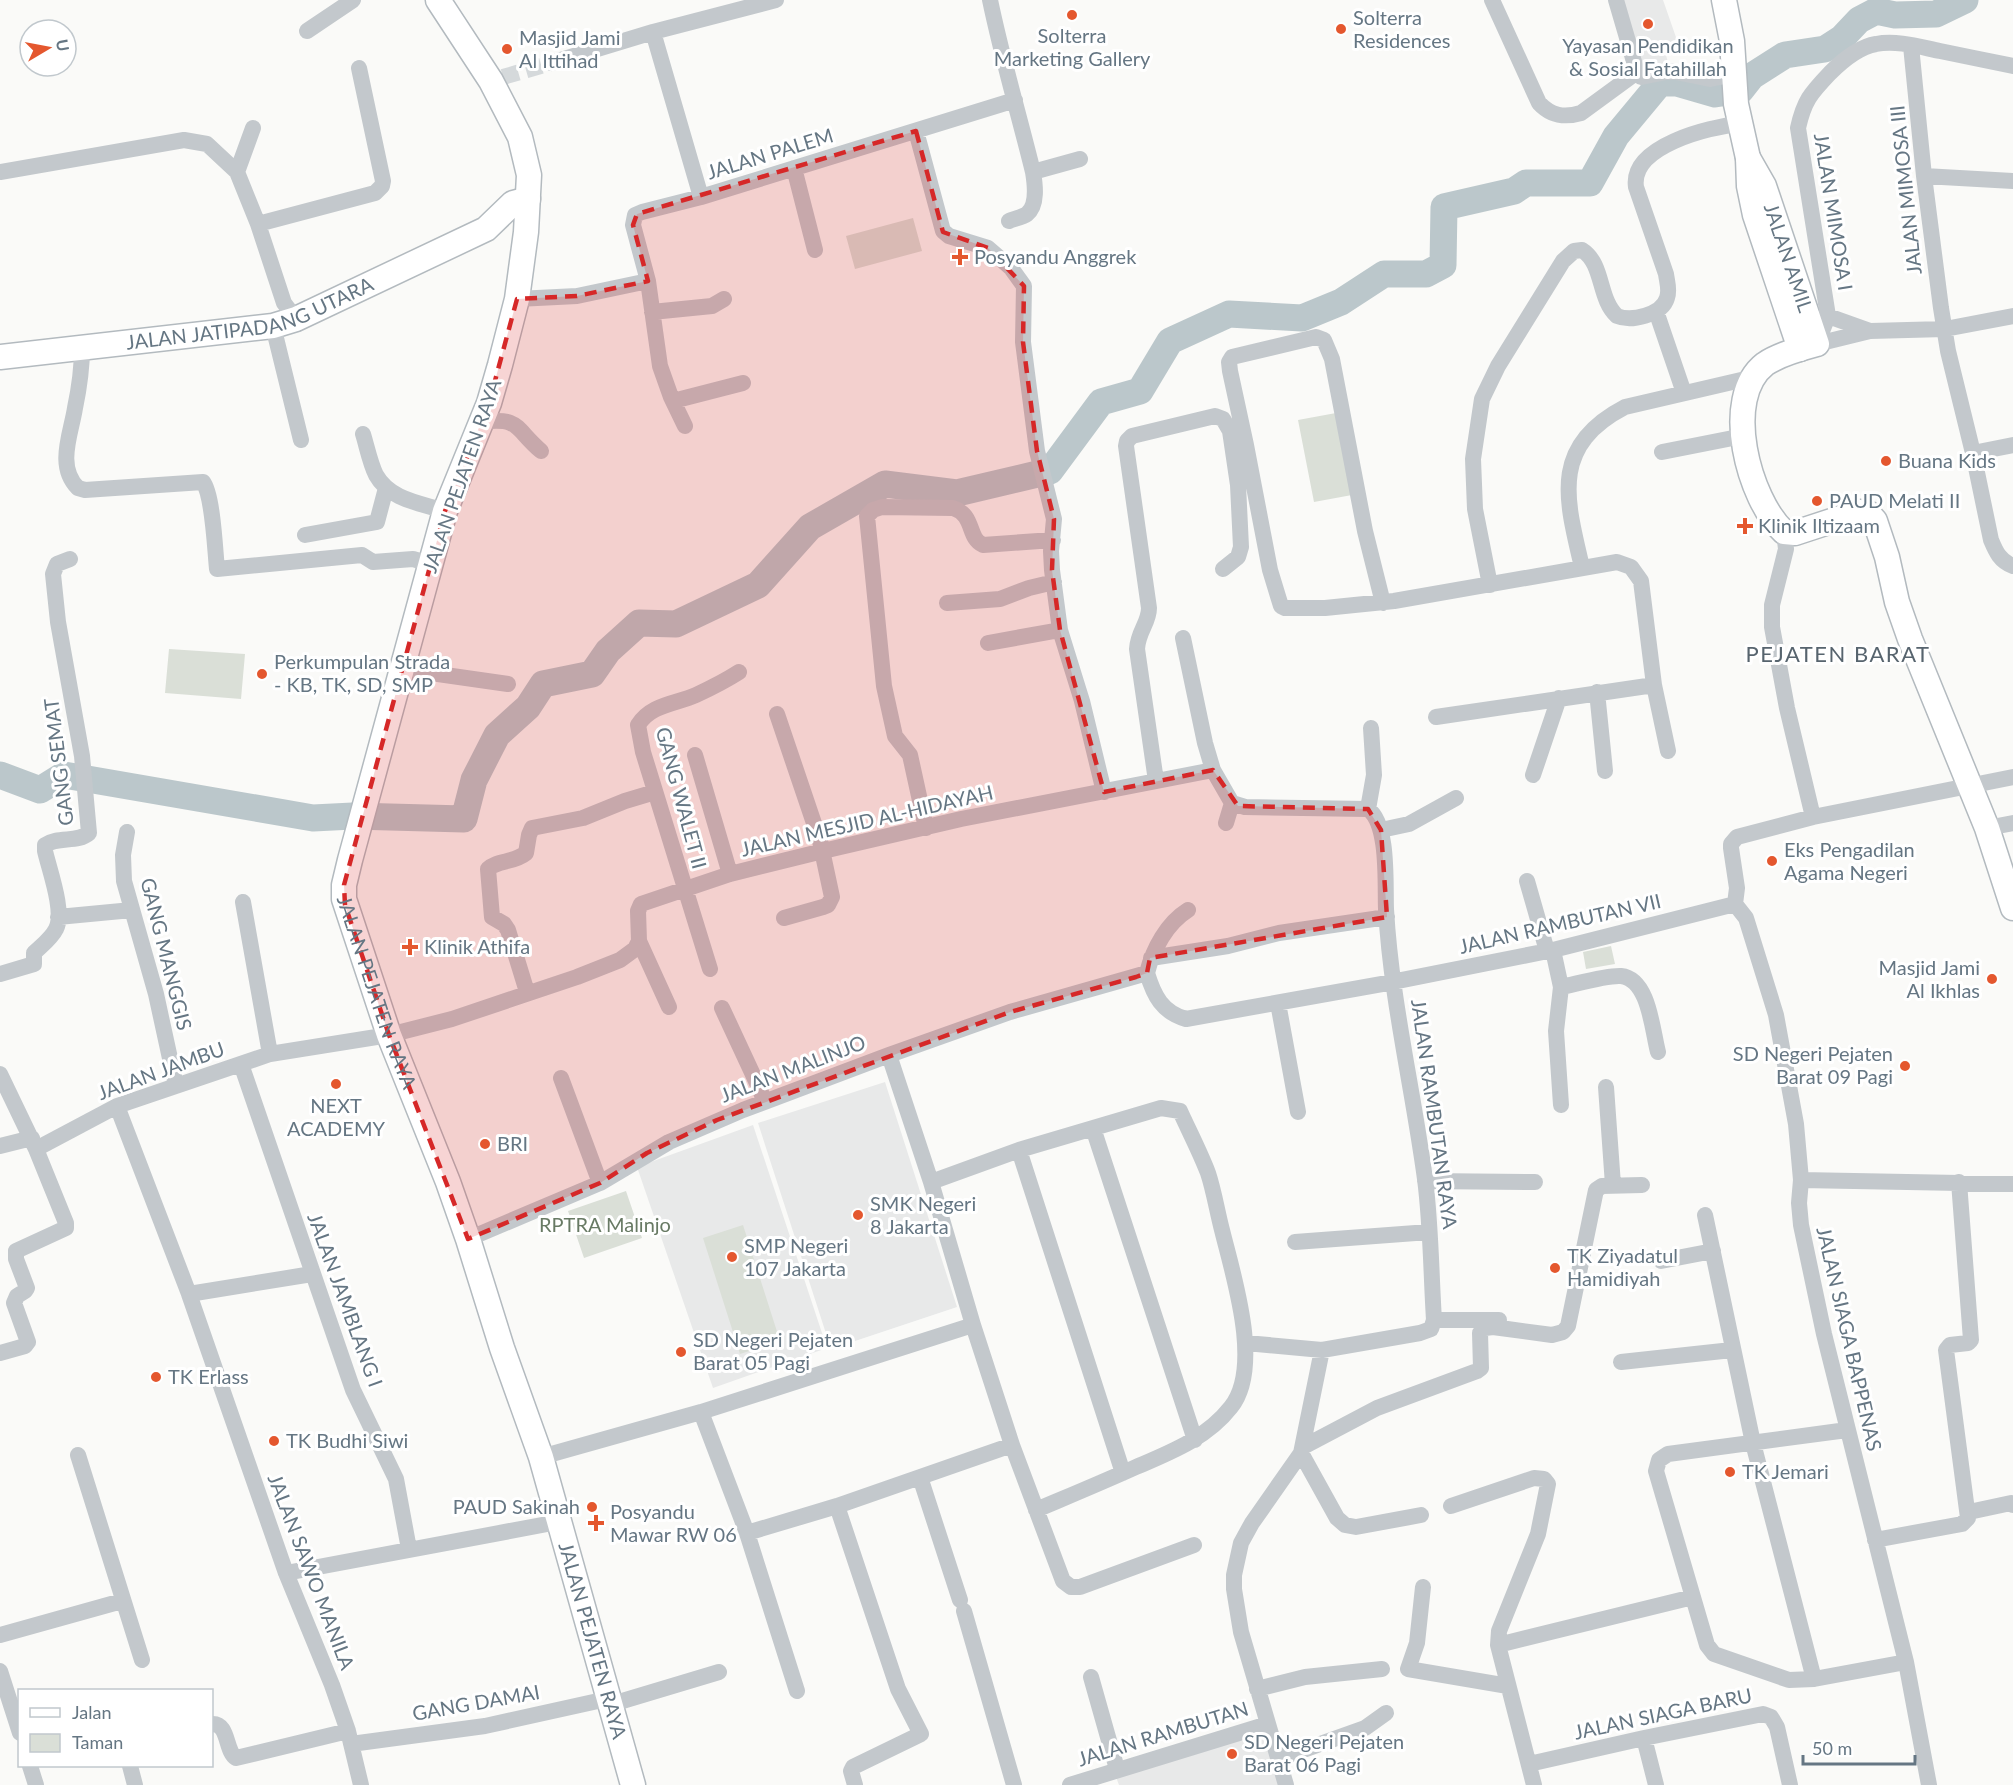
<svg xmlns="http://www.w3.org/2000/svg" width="2013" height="1785" font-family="Lato,sans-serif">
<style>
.built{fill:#e8e9e9}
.green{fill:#dadfd7}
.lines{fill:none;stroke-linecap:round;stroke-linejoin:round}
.river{stroke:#bbc7cb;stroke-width:27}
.street-tunnel{stroke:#d5d9db;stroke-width:16;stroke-dasharray:16 8;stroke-linecap:butt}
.secondary-casing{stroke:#b3babf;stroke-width:27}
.street{stroke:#c3c8cc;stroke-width:16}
.secondary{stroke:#fff;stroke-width:24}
.marked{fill:#d62828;fill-opacity:0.2;stroke:#d62828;stroke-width:4.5;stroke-dasharray:12 8;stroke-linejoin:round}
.poi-dot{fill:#e4572e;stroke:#fff;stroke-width:2}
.labels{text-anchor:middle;stroke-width:6;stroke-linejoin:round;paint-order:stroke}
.poi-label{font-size:20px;fill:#657683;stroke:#fff;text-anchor:start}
.street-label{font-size:20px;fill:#657683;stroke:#fff}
.park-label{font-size:20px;fill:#687a64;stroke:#fff}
.quarter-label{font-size:22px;letter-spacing:1.5px;fill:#57646e;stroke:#fff}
</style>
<rect width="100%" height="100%" fill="#fafaf8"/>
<!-- built -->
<path class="built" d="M 1617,0 L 1663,0 L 1678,43 L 1664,48 L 1669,66 L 1642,75 Z
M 885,1082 L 957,1307 L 831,1349 L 758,1123 Z
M 753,1125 L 827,1348 L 713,1388 L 637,1167 Z
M 1266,1732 L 1282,1785 L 1119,1785 L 1116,1777 Z"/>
<!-- green -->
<path class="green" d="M 913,218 L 922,251 L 855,269 L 846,236 Z
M 1336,413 L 1352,495 L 1314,502 L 1298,420 Z
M 169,649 L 245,654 L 241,699 L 165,693 Z
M 1611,946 L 1615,964 L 1586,969 L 1583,952 Z
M 626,1191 L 642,1238 L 584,1258 L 568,1211 Z
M 743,1225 L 780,1341 L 740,1354 L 703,1238 Z"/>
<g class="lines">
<!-- river -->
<path class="river" d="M 0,775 L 40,790 L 64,775 L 313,818 L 353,816 L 464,819 L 474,780 L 497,735 L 528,707 L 543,684 L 592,674 L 608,651 L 639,623 L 676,624 L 758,585 L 810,527 L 885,484 L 957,493 L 1050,471 L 1101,402 L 1140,391 L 1170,341 L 1229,314 L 1302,318 L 1341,302 L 1384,274 L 1426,274 L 1443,265 L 1444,207 L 1514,191 L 1526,183 L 1590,183 L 1616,136 L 1660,83 L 1677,83 L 1715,94 L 1741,90 L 1752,76 L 1785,55 L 1825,49 L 1842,38 L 1859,20 L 1876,11 L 1895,15 L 1936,14 L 1965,0"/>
<!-- street-tunnel -->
<path class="street-tunnel" d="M 503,77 L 551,63"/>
<defs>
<g id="secondary">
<path id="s1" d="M 438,0 L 491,81 L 520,137 L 529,175 L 526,232 L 517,299 L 500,365 L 489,403 L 445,511 L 350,860 L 344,885 L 344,899 L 389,1035 L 448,1182 L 468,1239 L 502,1348 L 541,1457 L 633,1785"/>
<path d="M 1724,0 L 1732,41 L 1736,104 L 1748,158 L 1749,186 L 1755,215 L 1800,349"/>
<path id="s2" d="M 1748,158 L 1764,186 L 1817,344 C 1802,348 1778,355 1765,364 C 1721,398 1749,500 1784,532 L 1795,533 L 1859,512 L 1868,513 L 1875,521 L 1887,557 L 1897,602 L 1910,639 L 1987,828 L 2013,908"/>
<path id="s3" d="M 0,357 L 273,326 L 296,319 L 486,229 L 513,203 L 528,199"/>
</g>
</defs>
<!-- secondary casing -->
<use href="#secondary" class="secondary-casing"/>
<!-- street -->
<path class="street" d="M 990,0 C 1002,58 1019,115 1033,172
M 1492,0 L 1539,103 C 1551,116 1564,118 1581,113 L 1637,72
M 1616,0 L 1637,72 L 1641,77 L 1671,71 L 1710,79 L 1734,74
M 307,31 L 353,0
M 653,32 L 701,197
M 1911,46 L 1924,176 L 1941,308 L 1948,351 L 1973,453 L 1991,540 C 1996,552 2000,561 2013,566
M 551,63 L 653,32 L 776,0
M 253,128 L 237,172 L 258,224 L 284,303 L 296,319
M 916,131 L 943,231 L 949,236 L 988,248 L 1011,268 L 1024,286 L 1023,342 L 1037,451 L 1054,519 L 1051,551 L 1052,570 L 1060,630 L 1082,701 L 1104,792
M 794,168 L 815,250
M 0,172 L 184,140 L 207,144 L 237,172
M 1924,176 L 2013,181
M 1009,221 C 1014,219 1023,217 1027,214 C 1038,205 1035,184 1033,172 L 1080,159
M 258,224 L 375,193 L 382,186 L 383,181 L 359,68
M 517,299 L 577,296 L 648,281
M 1656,311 L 1684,393
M 652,312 L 712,306 L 724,299
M 1817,319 L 1828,316 L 1870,331
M 273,326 L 301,440
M 1817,344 L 1828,316 L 1798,128 C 1804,101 1810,94 1830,73 C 1842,61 1858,47 1876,44 C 1897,40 1920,47 1940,51 C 1964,56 1989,61 2013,66
M 1817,344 L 1870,331 L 1945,329 L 2013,316
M 82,348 C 82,368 79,389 75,408 C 71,434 56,466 78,488 L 85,490 L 203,482 C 213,495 215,551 217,569 L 362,555 L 373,562 L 413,559 L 430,564
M 673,401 L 743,383
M 481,422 C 521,417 514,428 541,451
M 685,426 L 671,397 L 660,366 L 648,281 L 633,225 L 635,215 L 642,212 L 701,197 L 1015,100
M 363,434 C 367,447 370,463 376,475 C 390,500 420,503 445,511
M 1662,452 L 1743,436
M 1973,453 L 2013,445
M 1784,532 L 1786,549 L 1772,605 L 1772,627 L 1787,708 L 1813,817
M 305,535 L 377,522 L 386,488
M 1582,567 C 1566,499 1550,446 1625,407 L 1754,377
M 1490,585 L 1475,509 L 1473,459 L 1482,399 L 1498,366 L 1563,261 L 1574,251 L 1582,250 C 1604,264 1598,299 1617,316 C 1631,322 1662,315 1667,298 C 1670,290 1667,282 1666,274 L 1636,187 C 1630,146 1709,127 1739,124
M 947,603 L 1000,599 L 1029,588 L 1054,582
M 1383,603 L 1365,531 L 1332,359 L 1324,340 L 1316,337 L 1232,357 L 1229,362 L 1230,371 L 1246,445 L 1270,570 L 1281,606 L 1285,608 L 1325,608 L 1394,601 L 1617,562 L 1631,567 L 1641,581 L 1654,685 L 1668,751
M 1183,638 L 1205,743 L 1213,770 L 1232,803 L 1245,807 L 1368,809 C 1389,824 1385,883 1386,909 C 1391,999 1413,1089 1425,1179 C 1431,1225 1431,1273 1434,1320 L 1431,1329 L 1420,1333 L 1322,1350 L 1246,1343
M 988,643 L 1060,630
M 402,666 L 431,673 L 508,684
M 1597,692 L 1605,771
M 777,714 L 820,841 L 832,897 L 828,905 L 823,907 L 784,918
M 1436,717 L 1654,685
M 695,755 L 730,874
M 1533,775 L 1559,698
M 1156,781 L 1137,649 C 1138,631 1149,623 1149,608 L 1126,446 L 1127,441 L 1132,436 L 1215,416 L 1223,419 L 1230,431 L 1238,485 L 1241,547 L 1238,557 L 1223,569
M 1368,809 L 1374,775 L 1371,728
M 1226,823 L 1232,803
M 926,828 L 910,755 L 895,736 L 884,686 L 867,516 L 873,510 L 882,507 L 953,508 C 975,515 967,538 983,545 L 1053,540
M 1987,828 L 2013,823
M 1381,830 L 1409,824 L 1456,798
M 127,832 L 123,855 L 124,881 L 156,994 L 176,1086
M 1527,881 L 1547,951
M 243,902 L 270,1054
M 1735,904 L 1746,918 L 1776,1015 L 1796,1124 L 1801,1180 L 1799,1203 L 1801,1225 L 1824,1334 L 1906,1662 L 1929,1785
M 1735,904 L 1737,888 L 1731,848 L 1731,844 L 1737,837 L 1813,817 L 2013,777
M 1188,910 C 1167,923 1153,949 1147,973 C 1154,996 1162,1012 1186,1019 L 1382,984 L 1553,950 L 1735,904
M 58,917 L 132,910
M 639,941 L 669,1007
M 1553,950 L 1561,987 L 1556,1031 L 1561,1105
M 1151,958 L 1228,946 L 1279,933 L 1387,917
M 710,969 L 643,752 L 638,725 C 651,704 676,704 696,695 C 711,688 725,681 739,672
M 0,974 L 34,964 L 34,953 C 41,946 51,939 56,929 C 65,912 49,869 45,851 L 45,845 C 58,836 78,843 89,833 L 82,756 L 58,622 L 53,574 L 57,564 L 70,559
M 1561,987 C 1576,984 1607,975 1621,976 C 1649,979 1652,1029 1658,1052
M 527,992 L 508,930 L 504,924 L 492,917 L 488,869 C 497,860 514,863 526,853 L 529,835 L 532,828 L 583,818 L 625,801 L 655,792
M 1278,1003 L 1298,1112
M 722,1008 L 761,1092 L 764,1102
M 889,1055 L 931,1182 L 973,1325 L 1012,1445 L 1063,1581 L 1071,1587 L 1080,1587 L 1194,1545
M 241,1064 L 353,1390 L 396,1479 L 409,1549
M 0,1074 L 36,1149 L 117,1106 L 270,1054 L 389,1035 L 452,1019 L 577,977 L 620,960 L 635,949 L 639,941 L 638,911 L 641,904 L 730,874 L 823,851 L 961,819 L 1213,770
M 561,1078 L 600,1183
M 1606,1087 L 1613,1185
M 117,1106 L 189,1294 L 286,1573 L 332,1685 L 348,1731 L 361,1785
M 1093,1128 L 1195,1440
M 0,1146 L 32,1138
M 1019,1150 L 1123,1473
M 1801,1180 L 2013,1184
M 1425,1181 L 1535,1182
M 931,1182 L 1019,1150 L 1161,1108 L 1180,1111 C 1189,1131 1200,1152 1208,1173 C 1214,1191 1217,1211 1222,1230 C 1233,1275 1263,1367 1231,1407 C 1207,1438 1171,1452 1136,1467 C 1103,1482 1069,1496 1036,1510
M 1705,1215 L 1753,1443 L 1814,1679
M 468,1239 L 600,1183 L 669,1142 L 743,1110 L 889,1055 L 1010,1012 L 1147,973
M 1295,1242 L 1429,1232
M 1661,1261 L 1713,1251
M 189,1294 L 312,1274
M 1434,1320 L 1499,1320
M 0,1353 L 25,1346 L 28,1342 L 14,1303 L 17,1296 L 25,1291 L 27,1288 L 16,1259 L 16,1251 L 66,1228 L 66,1223 L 36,1149
M 1621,1362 L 1732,1350
M 701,1412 L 747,1533 L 797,1691
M 1847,1430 L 1668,1454 L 1659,1460 L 1656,1471 L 1707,1645 L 1714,1654 L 1789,1680 L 1814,1679 L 1906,1662
M 1303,1447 L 1377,1408 L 1477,1371 L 1481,1368 L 1480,1333 L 1485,1328 L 1493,1327 L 1552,1335 L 1563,1332 L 1568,1326 L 1596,1190 L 1602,1186 L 1642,1185
M 1301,1453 L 1337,1518 L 1345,1525 L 1356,1527 L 1421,1515
M 78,1455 L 142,1660
M 541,1457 L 701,1412 L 973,1325
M 920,1477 L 960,1600
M 837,1506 L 898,1689 L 921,1734 L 853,1767 L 851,1771 L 855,1785
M 1451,1506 L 1534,1478 L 1544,1479 L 1548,1484 L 1538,1534 L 1499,1631 L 1498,1645 L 1534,1785
M 1969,1512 L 2011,1503 L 2013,1505
M 747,1533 L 837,1506 L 1012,1445
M 1875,1540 L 1962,1524 L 1968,1518 L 1946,1350 L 1950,1345 L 1968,1343 L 1971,1340 L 1959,1182
M 286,1573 L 558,1522
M 1423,1587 L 1417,1643 L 1408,1669 L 1508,1686
M 964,1611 L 1014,1785
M 0,1635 L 122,1601
M 1498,1645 L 1693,1597
M 0,1671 L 20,1733
M 1091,1677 L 1117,1769
M 1257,1689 L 1305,1677 L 1382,1669
M 609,1705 L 719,1672
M 212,1724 C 229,1723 225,1751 236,1758 L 348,1731
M 1644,1738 L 1656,1785
M 351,1744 L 485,1726 L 607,1699
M 1278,1759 L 1365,1728 L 1386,1713
M 1529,1764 L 1644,1738 L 1763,1714 L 1771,1717 L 1777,1727 L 1790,1785
M 30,1766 L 36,1785
M 130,1766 L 135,1785
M 1070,1785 L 1268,1724
M 1286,1785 L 1241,1632 L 1234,1589 L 1234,1575 L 1241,1543 L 1252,1523 L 1301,1453 L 1322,1350"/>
<!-- secondary -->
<use href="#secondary" class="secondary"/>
</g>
<!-- marked area -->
<path class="marked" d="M 916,131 L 943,232 L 988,248 L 1024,286 L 1023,342 L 1037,451 L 1054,519 L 1052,570 L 1060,630 L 1104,792 L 1213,770 L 1238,806 L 1368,809 L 1381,830 L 1387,917 L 1150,958 L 1147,973 L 1136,977 L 1010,1012 L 717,1120 L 647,1153 L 600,1183 L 468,1239 L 389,1035 L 345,905 L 344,885 L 445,511 L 489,403 L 517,299 L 577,296 L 648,281 L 633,225 L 637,214 Z"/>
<!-- markers -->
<g class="poi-dot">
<circle cx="1072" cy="15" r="6"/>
<circle cx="1648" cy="24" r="6"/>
<circle cx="1341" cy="29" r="6"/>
<circle cx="507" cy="49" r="6"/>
<path d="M957 248h6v6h6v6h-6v6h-6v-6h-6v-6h6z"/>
<circle cx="1886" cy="461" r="6"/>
<circle cx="1817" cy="501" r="6"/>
<path d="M1742 517h6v6h6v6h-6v6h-6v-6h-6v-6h6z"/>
<circle cx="262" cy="674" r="6"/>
<circle cx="1772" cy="861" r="6"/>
<path d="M407 938h6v6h6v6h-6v6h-6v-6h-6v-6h6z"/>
<circle cx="1992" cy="979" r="6"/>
<circle cx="1905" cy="1066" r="6"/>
<circle cx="336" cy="1084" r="6"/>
<circle cx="485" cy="1144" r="6"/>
<circle cx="858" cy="1215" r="6"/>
<circle cx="732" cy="1257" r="6"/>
<circle cx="1555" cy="1268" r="6"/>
<circle cx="681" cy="1352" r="6"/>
<circle cx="156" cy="1377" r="6"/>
<circle cx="274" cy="1441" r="6"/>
<circle cx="1730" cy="1472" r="6"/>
<circle cx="592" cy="1507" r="6"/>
<path d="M593 1514h6v6h6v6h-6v6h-6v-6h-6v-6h6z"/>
<circle cx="1232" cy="1754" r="6"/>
</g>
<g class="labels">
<!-- poi labels -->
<g class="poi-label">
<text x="1353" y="25">Solterra<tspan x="1353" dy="23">Residences</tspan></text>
<text x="1072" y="43" text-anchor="middle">Solterra<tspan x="1072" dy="23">Marketing Gallery</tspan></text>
<text x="519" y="45">Masjid Jami<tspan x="519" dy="23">Al Ittihad</tspan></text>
<text x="1648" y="53" text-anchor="middle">Yayasan Pendidikan<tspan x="1648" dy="23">&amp; Sosial Fatahillah</tspan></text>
<text x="974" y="264">Posyandu Anggrek</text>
<text x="1898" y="468">Buana Kids</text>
<text x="1829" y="508">PAUD Melati II</text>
<text x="1758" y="533">Klinik Iltizaam</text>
<text x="274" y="669">Perkumpulan Strada<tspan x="274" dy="23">- KB, TK, SD, SMP</tspan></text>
<text x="1784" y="857">Eks Pengadilan<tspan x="1784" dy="23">Agama Negeri</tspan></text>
<text x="424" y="954">Klinik Athifa</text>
<text x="1980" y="975" text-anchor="end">Masjid Jami<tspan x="1980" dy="23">Al Ikhlas</tspan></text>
<text x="1893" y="1061" text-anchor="end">SD Negeri Pejaten<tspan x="1893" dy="23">Barat 09 Pagi</tspan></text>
<text x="336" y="1113" text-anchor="middle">NEXT<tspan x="336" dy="23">ACADEMY</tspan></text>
<text x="497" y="1151">BRI</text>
<text x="870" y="1211">SMK Negeri<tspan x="870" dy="23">8 Jakarta</tspan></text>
<text x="744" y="1253">SMP Negeri<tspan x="744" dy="23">107 Jakarta</tspan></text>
<text x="1567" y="1263">TK Ziyadatul<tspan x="1567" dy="23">Hamidiyah</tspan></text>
<text x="693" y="1347">SD Negeri Pejaten<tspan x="693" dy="23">Barat 05 Pagi</tspan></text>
<text x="168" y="1384">TK Erlass</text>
<text x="286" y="1448">TK Budhi Siwi</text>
<text x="1742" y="1479">TK Jemari</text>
<text x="580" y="1514" text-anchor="end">PAUD Sakinah</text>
<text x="610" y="1519">Posyandu<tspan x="610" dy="23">Mawar RW 06</tspan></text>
<text x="1244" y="1749">SD Negeri Pejaten<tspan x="1244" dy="23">Barat 06 Pagi</tspan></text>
</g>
<!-- street labels -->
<g class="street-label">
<text transform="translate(770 154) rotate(-17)" y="7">JALAN PALEM</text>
<text transform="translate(1906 190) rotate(-96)" y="7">JALAN MIMOSA III</text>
<text transform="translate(1833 212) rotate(81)" y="7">JALAN MIMOSA I</text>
<text dy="7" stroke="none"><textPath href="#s2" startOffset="108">JALAN AMIL</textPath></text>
<text dy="7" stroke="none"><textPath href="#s3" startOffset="255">JALAN JATIPADANG UTARA</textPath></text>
<text transform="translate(462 476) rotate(-71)" y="7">JALAN PEJATEN RAYA</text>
<text transform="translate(59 762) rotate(-97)" y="7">GANG SEMAT</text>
<text transform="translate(681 798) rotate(75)" y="7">GANG WALET II</text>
<text transform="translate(867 821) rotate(-13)" y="7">JALAN MESJID AL-HIDAYAH</text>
<text transform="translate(1560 924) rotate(-13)" y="7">JALAN RAMBUTAN VII</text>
<text transform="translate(166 954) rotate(76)" y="7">GANG MANGGIS</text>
<text dy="7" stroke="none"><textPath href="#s1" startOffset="1048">JALAN PEJATEN RAYA</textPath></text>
<text transform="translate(793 1069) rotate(-21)" y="7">JALAN MALINJO</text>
<text transform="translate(161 1071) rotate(-20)" y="7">JALAN JAMBU</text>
<text transform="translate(1434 1114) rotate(82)" y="7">JALAN RAMBUTAN RAYA</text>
<text transform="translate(345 1300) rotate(70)" y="7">JALAN JAMBLANG I</text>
<text transform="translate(1849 1339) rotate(77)" y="7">JALAN SIAGA BAPPENAS</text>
<text transform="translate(311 1572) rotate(69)" y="7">JALAN SAWO MANILA</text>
<text dy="7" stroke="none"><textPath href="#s1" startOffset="1732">JALAN PEJATEN RAYA</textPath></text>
<text transform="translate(476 1703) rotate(-10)" y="7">GANG DAMAI</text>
<text transform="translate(1663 1714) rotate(-12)" y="7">JALAN SIAGA BARU</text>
<text transform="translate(1163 1734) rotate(-17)" y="7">JALAN RAMBUTAN</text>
</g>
<!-- park labels -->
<g class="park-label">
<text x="605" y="1232">RPTRA Malinjo</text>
</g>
<!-- quarter labels -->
<g class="quarter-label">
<text x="1838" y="662">PEJATEN BARAT</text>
</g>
</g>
<!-- legend -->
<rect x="18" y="1689" width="195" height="78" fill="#ffffff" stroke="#c1c8cd" stroke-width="1.5"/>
<rect x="30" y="1708" width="30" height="9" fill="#ffffff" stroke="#c1c8cd" stroke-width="1.5"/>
<text x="72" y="1719" font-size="18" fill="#657683">Jalan</text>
<rect x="30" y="1734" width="30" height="18" fill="#dadfd7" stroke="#c1c8cd" stroke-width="1.5"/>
<text x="72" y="1749" font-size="18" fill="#657683">Taman</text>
<!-- north arrow -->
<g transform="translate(48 48) rotate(80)"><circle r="28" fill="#ffffff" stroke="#c1c8cd" stroke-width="1.5"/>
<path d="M0-4.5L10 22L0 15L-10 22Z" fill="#e4572e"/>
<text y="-9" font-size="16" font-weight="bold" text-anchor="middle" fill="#657683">U</text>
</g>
<!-- scale -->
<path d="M1803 1755v9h112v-9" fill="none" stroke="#657683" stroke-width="3"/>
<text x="1812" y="1755" font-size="18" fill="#657683" stroke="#ffffff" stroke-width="4.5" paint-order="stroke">50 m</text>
</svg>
